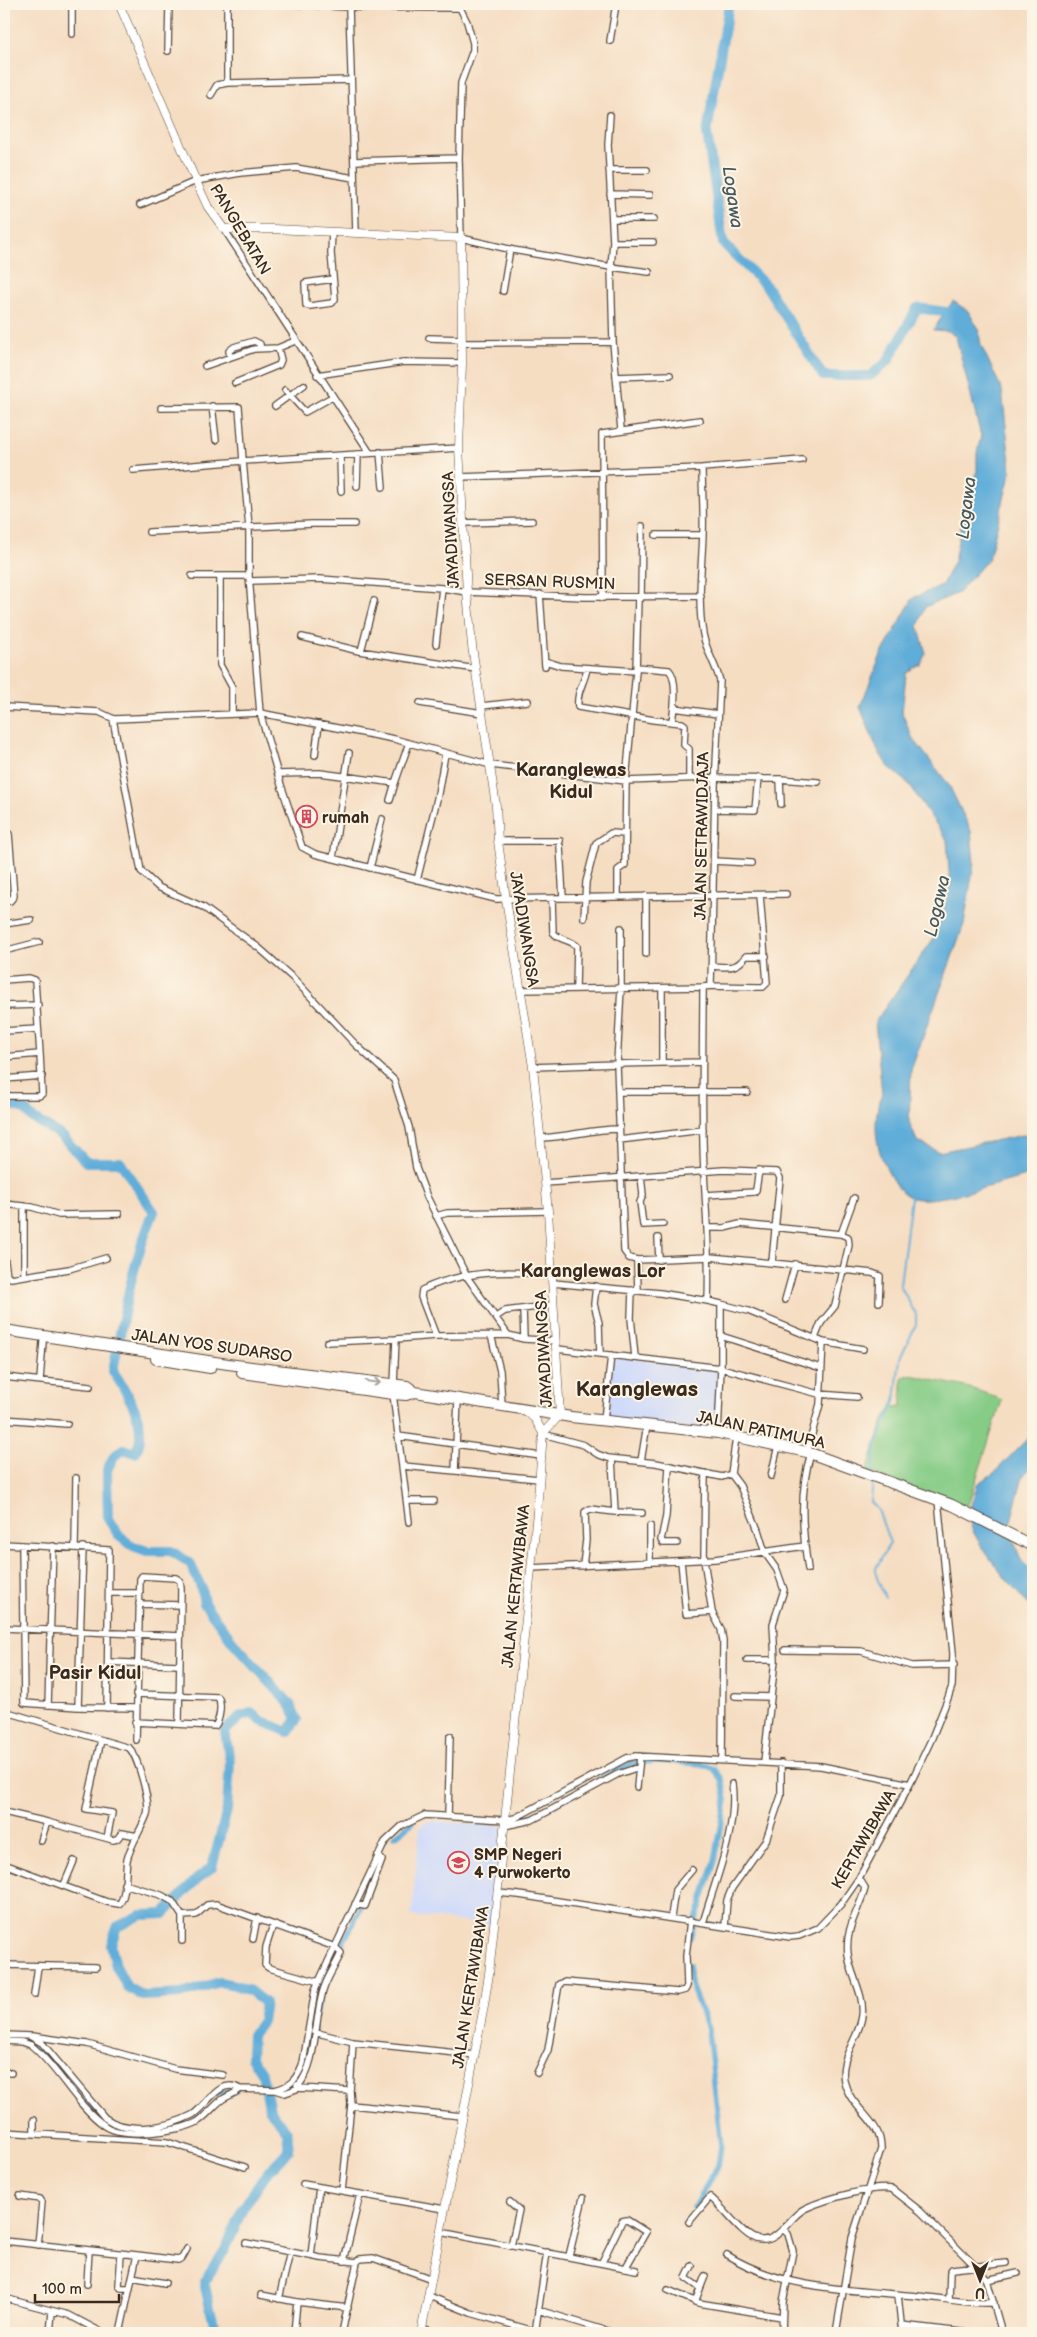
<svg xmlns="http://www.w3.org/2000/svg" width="1037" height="2337" font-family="'Balsamiq Sans',sans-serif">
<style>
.built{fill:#cfdafa}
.green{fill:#86cc87;stroke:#607b52}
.water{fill:#60add9;stroke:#4e6c7c}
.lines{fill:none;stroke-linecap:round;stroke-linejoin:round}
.stream{stroke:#60add9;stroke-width:2}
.canal{stroke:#60add9;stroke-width:5.5}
.river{stroke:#60add9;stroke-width:10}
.street-casing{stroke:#574537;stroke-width:8}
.secondary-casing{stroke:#574537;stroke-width:9}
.highway-casing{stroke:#574537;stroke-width:12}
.street{stroke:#fff;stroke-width:5.5}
.secondary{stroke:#fff;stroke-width:8}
.highway{stroke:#fff;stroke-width:10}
.oneway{stroke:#a79f9a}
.labels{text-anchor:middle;stroke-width:4;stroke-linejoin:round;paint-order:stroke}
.street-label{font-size:16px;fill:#3b2a1e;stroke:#fcf5e5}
.poi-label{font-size:16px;font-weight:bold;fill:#3b2a1e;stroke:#fcf5e5;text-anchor:start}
.water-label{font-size:18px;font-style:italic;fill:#48585f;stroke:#fcf5e5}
.quarter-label{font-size:19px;font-weight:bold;fill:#3b2a1e;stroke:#fcf5e5}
.district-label{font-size:21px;font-weight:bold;fill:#3b2a1e;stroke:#fcf5e5}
</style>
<rect width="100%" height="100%" fill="#fcf5e5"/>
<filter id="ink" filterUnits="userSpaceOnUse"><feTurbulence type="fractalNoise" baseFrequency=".02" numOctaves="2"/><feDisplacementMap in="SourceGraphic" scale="10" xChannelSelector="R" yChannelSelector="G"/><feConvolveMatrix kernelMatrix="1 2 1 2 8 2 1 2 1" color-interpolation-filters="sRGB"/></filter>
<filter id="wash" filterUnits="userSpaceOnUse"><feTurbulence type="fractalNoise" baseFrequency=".0096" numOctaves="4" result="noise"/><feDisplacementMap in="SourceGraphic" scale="20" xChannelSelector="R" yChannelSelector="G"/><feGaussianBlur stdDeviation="1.12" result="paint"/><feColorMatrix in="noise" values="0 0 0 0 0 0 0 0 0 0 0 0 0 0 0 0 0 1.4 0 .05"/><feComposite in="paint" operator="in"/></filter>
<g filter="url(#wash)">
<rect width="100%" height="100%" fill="#f5ddc2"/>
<!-- built -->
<path class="built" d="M 611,1356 L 717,1369 L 720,1409 L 718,1433 L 606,1419 Z
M 434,1821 L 504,1827 L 494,1925 L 411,1916 L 420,1827 L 427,1822 Z"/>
<!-- green -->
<path class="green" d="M 905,1376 C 916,1374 926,1379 937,1381 C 960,1385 980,1390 1002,1400 L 966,1511 L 867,1471 L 885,1417 L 894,1407 L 902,1406 L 902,1378 Z"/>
<!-- water -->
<path class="water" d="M 953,301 L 968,311 L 978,328 L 981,345 L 1002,390 L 1011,471 L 989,558 L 958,593 L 925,607 L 918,626 L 926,653 L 920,665 L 913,668 L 906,674 L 902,713 L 912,737 L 949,785 L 971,831 L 974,863 L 964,924 L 911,1070 L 909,1122 L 917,1141 L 939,1152 L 1033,1133 L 1033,1174 C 1009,1180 930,1207 910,1197 C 896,1191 887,1171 882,1158 C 874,1138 874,1113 882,1094 L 875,1022 L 936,935 L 950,886 L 947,840 L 908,783 L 888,766 L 878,751 L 860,707 L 881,655 L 913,598 L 942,585 L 954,561 L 962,521 L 977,471 L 977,453 L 981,436 L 956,337 L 948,331 L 933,330 Z
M 1033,1433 L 1033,1463 L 1023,1476 L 1009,1528 L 1021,1560 L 1033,1572 L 1033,1609 C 1019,1596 967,1535 969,1517 C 970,1506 975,1493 978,1483 L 994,1473 Z"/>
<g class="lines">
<!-- stream -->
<path class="stream" d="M 873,1472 L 876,1445 L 895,1401 L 900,1358 L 916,1325 L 916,1315 L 900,1285 L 911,1197
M 873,1479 L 871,1502 L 878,1510 L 890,1543 L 876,1568 L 876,1575 L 885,1598"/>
<!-- canal -->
<path class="canal" d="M 524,1820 L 631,1763 L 660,1761 L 703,1764 L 714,1769 L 722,1779 L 726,1800 L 715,1861 L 690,1938
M 477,1821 L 495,1822
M 395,1836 L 412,1823
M 689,1965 L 691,1985 L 708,2029 L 721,2146 L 718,2166 L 694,2207
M 315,2017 C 320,1978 343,1946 359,1911 C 364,1898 369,1884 374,1871
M 4,2038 C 31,2039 37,2044 54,2065
M 60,2072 C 78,2094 94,2119 121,2129
M 279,2091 L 293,2086 L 300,2080 L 314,2029
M 219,2093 L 236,2090"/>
<!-- river -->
<path class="river" d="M 729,4 L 707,133 L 723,243 L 767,287 L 823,376 L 870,376 L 888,361 L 917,308 L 953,313 L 957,317
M 4,1111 L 14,1105 L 25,1110 L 32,1118 L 62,1136 L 86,1162 L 120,1162 L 154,1212 C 132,1262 123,1318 113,1371 C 127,1393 151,1428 135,1453 L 124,1449 L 114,1456 L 107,1470 L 108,1519 L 120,1537 L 133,1546 L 147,1551 L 171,1551 L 190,1563 L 201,1587 L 204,1603 L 233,1642 L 290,1704 L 297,1719 L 288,1732 L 260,1720 L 251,1713 L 240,1717 L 225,1731 L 230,1762 L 227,1810 L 212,1867 L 196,1880 L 164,1914 L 141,1915 L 117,1927 L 111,1945 L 116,1966 L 127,1987 L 143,1996 L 182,1994 L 219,1982 L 235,1985 L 250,1991 L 265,2003 L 262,2021 L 252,2035 L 251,2057 L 262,2074 L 270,2110 L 287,2132 L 289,2150 L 266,2174 L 243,2208 L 225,2250 L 204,2282 L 216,2333"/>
</g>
</g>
<g filter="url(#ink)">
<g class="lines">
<defs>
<path id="street" d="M 72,4 L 72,34
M 295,4 L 349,7 L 356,232
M 458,4 L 467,22 L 473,43 L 473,50 L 461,83 L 459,158 L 461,238 L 513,250 L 611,267 L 613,242 L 608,145 L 610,115
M 349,7 L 459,8
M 610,41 L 616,4
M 168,51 L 169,4
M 227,83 L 227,4
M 211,95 L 217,85 L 227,83 L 351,80
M 354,161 L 459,158
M 609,170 L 647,170
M 610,194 L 650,195
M 140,205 L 196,181 L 240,173 L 296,168 L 354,178
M 612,219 L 654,219
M 224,229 L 370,453
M 332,232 L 331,253 L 335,299 L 332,303 L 310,306 L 306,305 L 305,283 L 333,279
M 613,242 L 653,242
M 503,291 L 510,249
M 429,338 L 462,339
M 462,343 L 613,342
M 230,357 L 229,351 L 234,347 L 254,341 L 260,344 L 260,348
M 205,366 L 254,349 L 278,348 L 295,341
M 317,375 L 404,362 L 462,363
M 616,377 L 670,375
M 235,383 L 279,365 L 281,360 L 278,348
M 285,390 L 305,412 L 332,397
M 212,406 L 216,440
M 275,406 L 304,385
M 621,430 L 613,342 L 611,267 L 649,272
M 459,448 L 243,461 L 249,527 L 249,576 L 260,713 L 281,785 L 302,847 L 315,854 L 496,899 L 786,894
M 380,452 L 383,487
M 340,456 L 341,491
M 702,468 L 802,460
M 133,470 L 243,461 L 239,407 L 161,408
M 460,477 L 702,468 C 702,490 704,512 703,533 C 702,566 697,601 703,634 C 706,651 716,665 720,681 L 715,786 L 711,986 L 703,987 C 703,1048 701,1109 704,1171 C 706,1214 710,1257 708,1301 L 721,1304 L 721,1368 L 718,1433
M 357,486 L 358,454
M 463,523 L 532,521
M 149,532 L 312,524 L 354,524
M 656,535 L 703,535
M 192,576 L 249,576
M 220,576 L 220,665 L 232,687 L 232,712
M 250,581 L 320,579 L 442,588 L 467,592 L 585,597 L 701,596
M 540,594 L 545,666
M 603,598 L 602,434 L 700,420
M 641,598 L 642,526
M 302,637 L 359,651 L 476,669
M 436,644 L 442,588
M 361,651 L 374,601
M 545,661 L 561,666 L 636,671
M 636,667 L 669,670 C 678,679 674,709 672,721
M 587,668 C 585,682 576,692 578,707 L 654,720 L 682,723 L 685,725 L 684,745 L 689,749 L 689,778
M 420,703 L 482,713
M 481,706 L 528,701
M 4,707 L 99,712 L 114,719 L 260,713 L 394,739 L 491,765 L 626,781 L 706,778 L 780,779 L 781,804
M 674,708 L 718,714
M 113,719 L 141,871 L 158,887 L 203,907 L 259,948 L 294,979 L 355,1044 L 394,1080 L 409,1127 L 416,1168 L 427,1197 L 467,1277 L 508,1335
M 315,755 L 319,724
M 278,774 L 320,773 L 395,783 L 409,743
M 780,779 L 818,782
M 390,800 L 395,783
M 715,809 L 755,810 L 758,778
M 4,829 L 9,834 L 14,896 L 10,901 L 4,901
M 498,841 L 560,841
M 560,846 L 563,898
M 333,858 L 349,753
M 714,861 L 751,863
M 370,868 L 382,819
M 417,880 L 437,799 L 445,754
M 646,896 L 646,954
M 618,897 L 618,870 L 625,865 L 626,781 L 636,671 L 638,598
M 552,899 L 553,932 C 559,941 570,939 577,946 L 576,988
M 584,918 L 586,882 L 596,843 L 611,833 L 625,834
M 4,924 L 31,920
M 621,928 L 621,988 L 617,1064 L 703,1062
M 4,951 L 39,942
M 712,966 C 728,967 736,970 746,956 L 766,956
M 4,980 L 29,978 L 35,980 L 40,1054 L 4,1057
M 711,986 L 758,987 L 763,987 L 767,983 L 760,895
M 522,990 L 703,987
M 4,1006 L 38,1005
M 4,1031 L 38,1029
M 662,1063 L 662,988
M 533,1067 L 617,1064 L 618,1092
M 4,1079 L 42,1076
M 747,1092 L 618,1092 L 624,1251 L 629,1258 L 637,1260 L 710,1257 L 843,1270 L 835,1306 L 821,1323 L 815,1338
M 4,1096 L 39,1096 L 42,1094 L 40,1054
M 541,1138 C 568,1137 592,1129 619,1129
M 619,1140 L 703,1130
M 641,1176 L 643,1195 L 640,1202 L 643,1225 L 663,1224
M 545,1183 L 724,1170 L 777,1172 L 780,1178 L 772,1262
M 706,1195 L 754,1192 L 756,1190 L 759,1170
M 854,1198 L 841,1234 L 848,1237 L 849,1245 L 843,1270 L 872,1273 L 880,1276 L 879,1302
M 4,1204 L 32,1207 L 59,1215 L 119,1214
M 24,1206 L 24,1276
M 436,1216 L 447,1213 L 548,1211
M 708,1228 L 724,1228 L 740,1224 L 841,1234
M 658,1238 L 659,1260
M 4,1255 L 7,1275 L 11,1278 L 69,1269 L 106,1258
M 637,1260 L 638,1290
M 553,1283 L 660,1293 L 708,1301
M 596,1286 L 594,1304 L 599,1323 L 600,1354
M 632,1290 L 631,1318 L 635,1357
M 785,1300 L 795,1264
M 721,1304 L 748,1311 L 823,1342 L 820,1404 L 807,1452
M 523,1309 L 524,1339
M 496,1317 L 505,1311 L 554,1305
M 491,1335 L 500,1371 L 502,1406
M 436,1336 L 508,1335 L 524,1339 L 556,1341
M 721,1336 L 821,1368
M 327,1342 L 396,1339
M 823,1342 L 863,1349
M 557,1349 L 721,1368 L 819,1394 L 857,1397
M 4,1377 L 90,1386
M 40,1380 L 43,1342
M 394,1385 L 396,1339 L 436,1336 L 421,1297 L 422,1290 C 461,1271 510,1270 552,1275
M 393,1394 L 409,1522
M 4,1419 L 67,1424
M 604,1420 L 611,1355
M 543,1434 L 584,1445 L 597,1454 L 608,1458 L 656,1463 L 722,1477 L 731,1474
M 398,1436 L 541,1456
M 612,1459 L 615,1512 L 642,1513
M 641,1461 L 647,1425
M 403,1466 L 539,1479
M 669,1466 L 666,1516 L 661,1540 L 663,1543 L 677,1543
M 455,1471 L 458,1399
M 705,1473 L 704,1560 L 712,1612 L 721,1629 L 723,1641 L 722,1760
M 731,1474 L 740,1486 L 758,1530 L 765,1553 L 777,1570 L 784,1590 L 773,1624 L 775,1660 L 764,1762
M 731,1474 L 736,1437
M 771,1476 L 778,1446
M 407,1501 L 434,1501
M 650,1526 L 650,1562
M 4,1544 L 109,1550 L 107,1708
M 22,1545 L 24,1703 L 78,1707 L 136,1708
M 75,1547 L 76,1478
M 681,1561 L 686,1614 L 712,1612
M 583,1566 L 586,1540 L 585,1512 L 590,1509 L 615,1512
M 531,1568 L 715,1559 L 805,1546
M 808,1569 C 802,1529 799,1492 811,1453
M 110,1593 L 140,1593
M 139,1604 L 180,1605
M 4,1628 L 180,1636
M 785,1650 L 861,1651 L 912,1666 L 954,1665
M 747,1660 L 775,1660
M 108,1662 L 178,1665
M 735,1696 L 770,1697
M 48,1705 L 53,1546
M 78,1707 L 83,1547
M 4,1711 L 129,1748 C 137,1754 151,1803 147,1814 C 142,1829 131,1843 127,1860 C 125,1871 127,1897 119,1904 L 107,1902 L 4,1864
M 135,1722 L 215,1726 C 220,1720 222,1703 218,1697 L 136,1694
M 101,1740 L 86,1809 L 112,1813 L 107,1838
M 136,1740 L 140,1579 L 142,1576 L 176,1578 L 180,1581 L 181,1589 L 179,1722
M 637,1787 L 639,1767
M 4,1812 L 47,1822 L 41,1841
M 448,1816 L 450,1736
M 47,1822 L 113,1840 L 117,1839 L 122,1833 L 137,1836
M 504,1826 L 532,1820 L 618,1774 L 639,1767 L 640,1756
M 124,1884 L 161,1895 L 172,1901 L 182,1916 L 196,1915 L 207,1905 L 216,1904 L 335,1947 L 385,1842 L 402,1826 L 425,1815 L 505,1820 L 515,1818 L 627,1758 L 635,1756 L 821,1766 L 910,1784
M 64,1885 L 74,1861
M 498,1893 L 519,1895 L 790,1937 L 799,1936 L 818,1928 L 841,1904 L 859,1878 L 910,1784 L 931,1740 L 948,1698 L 952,1686 L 953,1653 L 938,1500
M 355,1904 L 365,1906 L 382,1860 L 378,1855
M 671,1917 L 675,1890 L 692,1870
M 703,1923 C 715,1880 738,1829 732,1784
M 273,1925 L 266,1947 L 265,1965 L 269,1968 L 319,1982
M 725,1927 L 727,1900 L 732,1888 L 766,1840 L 781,1796 L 781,1763
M 253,1939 L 257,1918
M 182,1941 L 182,1916
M 4,1965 L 96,1967
M 34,1995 L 38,1966
M 314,2032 L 353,2042 L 475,2055
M 4,2035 L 30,2036 L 42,2043 L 105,2118 C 128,2134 167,2128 192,2115 C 205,2108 220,2076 240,2089
M 32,2036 L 87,2044 L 175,2069 L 223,2075
M 4,2041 L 22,2042 L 31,2045 C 59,2068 75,2104 104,2125 C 121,2139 179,2132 197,2122 C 207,2116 214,2105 223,2099 C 229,2095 235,2094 240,2089 L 275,2090 L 285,2093 L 299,2088
M 4,2072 L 11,2073
M 537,2073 L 548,2050 L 559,1984 L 565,1982 L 678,1992 L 685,1990 L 687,1986 L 686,1956 L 690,1920
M 297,2085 L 299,2088 L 350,2091 L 351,2105 L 462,2116
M 275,2090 C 291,2086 297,2079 303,2063 L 315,1990 L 335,1947 L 341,1953 C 336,1965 328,1976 324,1988 C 314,2015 318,2064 298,2086
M 350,2091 L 353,2042
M 4,2132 L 167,2142 L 245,2167
M 34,2134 L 34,2120
M 303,2184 L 444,2209
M 342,2191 L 351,2105
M 20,2196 L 40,2199 L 42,2202 L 38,2245
M 510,2202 L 519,2210 L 511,2246
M 689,2222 L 710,2197 C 723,2207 742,2235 756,2239 C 779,2246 788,2216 806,2208 C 826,2199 871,2186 892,2189 L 920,2211 L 982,2273 L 987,2280 L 1002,2333
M 440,2232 L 636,2270
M 4,2241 L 137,2255 L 120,2333
M 246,2243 L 320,2258 L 357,2262
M 121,2254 L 119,2285 L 121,2288 L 130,2288
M 137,2255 L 178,2260 L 182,2258 L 187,2249
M 727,2255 C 783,2290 853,2290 917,2296 C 942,2298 968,2304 994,2303
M 311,2256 L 319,2187
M 569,2256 L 583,2198
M 344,2261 L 360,2194
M 602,2262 L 622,2221 L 627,2220 L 646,2232 L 626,2267
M 692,2266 L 686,2278 L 700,2288
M 132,2277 L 165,2283
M 987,2280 L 1018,2273
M 87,2284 L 89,2251
M 668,2290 L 699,2303 L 782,2317
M 261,2295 L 297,2302 L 294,2333
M 898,2295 L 902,2333
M 429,2296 L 471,2313 L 541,2333
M 4,2298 L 69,2315 L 103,2333
M 279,2299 L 290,2252
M 949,2299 L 950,2272 L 952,2269 L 1006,2263
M 297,2302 L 348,2308
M 695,2302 L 705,2276
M 538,2310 L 614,2333
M 901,2325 L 970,2333
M 422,2328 L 437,2333
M 50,2333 L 52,2312
M 342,2333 L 357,2262 L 360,2259 L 373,2258 L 432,2279
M 535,2333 L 547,2252
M 782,2333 L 783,2302 L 793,2251 L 788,2234 L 783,2229
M 836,2333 L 852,2238 L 881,2149 C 882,2120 850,2109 844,2081 C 839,2057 859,2039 862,2016 C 865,1994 850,1975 848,1954 C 845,1930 857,1913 864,1892 L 865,1888 L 859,1878"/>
<path id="secondary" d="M 119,4 L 196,181 L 208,207 L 224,229 L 274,229 L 461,238 L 462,363 L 459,448 L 467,592 L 472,646 L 496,806 L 498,841 L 506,899 L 533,1067 L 548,1211 L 560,1415 L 543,1433 L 537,1512 L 489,1974 L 483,2011 L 421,2333
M 525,1410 L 535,1419 L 543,1433"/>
<path id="highway" d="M 4,1330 L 228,1364 L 407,1386 L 415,1392 L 571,1417 L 718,1433 L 807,1452 L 952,1505 L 1033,1546
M 156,1359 L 210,1368
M 242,1373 L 393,1394 L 406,1395 L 415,1392"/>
</defs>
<!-- street casing -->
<use href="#street" class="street-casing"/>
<!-- secondary casing -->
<use href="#secondary" class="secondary-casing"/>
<!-- highway casing -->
<use href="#highway" class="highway-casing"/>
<!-- street -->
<use href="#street" class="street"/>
<!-- secondary -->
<use href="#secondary" class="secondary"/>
<!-- highway -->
<use href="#highway" class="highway"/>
</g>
<!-- one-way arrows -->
<defs><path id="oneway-shaft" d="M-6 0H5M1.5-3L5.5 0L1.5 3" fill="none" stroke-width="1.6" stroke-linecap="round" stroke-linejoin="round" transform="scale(1.25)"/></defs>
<use class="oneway" href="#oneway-shaft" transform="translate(373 1382) rotate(8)"/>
</g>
<!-- icons -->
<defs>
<symbol id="building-ring" viewBox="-11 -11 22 22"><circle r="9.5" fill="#fcf5e5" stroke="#d1495b" stroke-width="1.5"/><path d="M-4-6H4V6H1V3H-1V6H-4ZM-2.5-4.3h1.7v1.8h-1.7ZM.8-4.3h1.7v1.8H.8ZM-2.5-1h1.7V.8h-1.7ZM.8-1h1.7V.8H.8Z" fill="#d1495b"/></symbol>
<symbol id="school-ring" viewBox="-11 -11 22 22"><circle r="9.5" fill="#fcf5e5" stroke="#d1495b" stroke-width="1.5"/><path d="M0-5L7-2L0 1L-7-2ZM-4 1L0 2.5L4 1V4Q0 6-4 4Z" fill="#d1495b"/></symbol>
</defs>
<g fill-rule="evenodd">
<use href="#building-ring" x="294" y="804" width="25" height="25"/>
<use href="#school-ring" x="446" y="1850" width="25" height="25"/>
</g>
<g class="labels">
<!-- street labels -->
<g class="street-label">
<text transform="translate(241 229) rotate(59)" y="6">PANGEBATAN</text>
<text transform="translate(450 530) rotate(-93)" y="6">JAYADIWANGSA</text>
<text transform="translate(550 581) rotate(2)" y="6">SERSAN RUSMIN</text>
<text transform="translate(701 836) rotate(-89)" y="6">JALAN SETRAWIDJAJA</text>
<text transform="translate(525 929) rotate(81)" y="6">JAYADIWANGSA</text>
<text transform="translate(212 1345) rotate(8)" y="6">JALAN YOS SUDARSO</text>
<text transform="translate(543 1349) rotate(-93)" y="6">JAYADIWANGSA</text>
<text transform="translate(761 1429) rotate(12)" y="6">JALAN PATIMURA</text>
<text transform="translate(515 1586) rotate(-84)" y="6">JALAN KERTAWIBAWA</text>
<text transform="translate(863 1839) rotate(-60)" y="6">KERTAWIBAWA</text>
<text transform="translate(470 1987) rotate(-81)" y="6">JALAN KERTAWIBAWA</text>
</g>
<!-- poi labels -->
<g class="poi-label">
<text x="322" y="823">rumah</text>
<text x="474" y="1860">SMP Negeri<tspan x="474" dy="18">4 Purwokerto</tspan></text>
</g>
<!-- water labels -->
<g class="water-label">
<text transform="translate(733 197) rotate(82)" y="6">Logawa</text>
<text transform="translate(966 508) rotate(-83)" y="6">Logawa</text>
<text transform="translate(937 906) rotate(-77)" y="6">Logawa</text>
</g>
<!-- quarter labels -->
<g class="quarter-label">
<text x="571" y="776">Karanglewas<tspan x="571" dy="22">Kidul</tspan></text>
<text x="593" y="1277">Karanglewas Lor</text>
<text x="95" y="1679">Pasir Kidul</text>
</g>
<!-- district labels -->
<g class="district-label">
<text x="637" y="1396">Karanglewas</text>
</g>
</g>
<!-- margin -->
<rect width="1037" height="2337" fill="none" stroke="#fcf5e5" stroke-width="20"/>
<!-- north arrow -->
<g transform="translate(980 2280) rotate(180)" stroke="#fcf5e5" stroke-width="4" paint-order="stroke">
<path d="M0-4L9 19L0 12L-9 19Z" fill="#3b2a1e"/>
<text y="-8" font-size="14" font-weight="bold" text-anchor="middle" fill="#3b2a1e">U</text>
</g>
<!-- scale -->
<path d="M35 2294v8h84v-8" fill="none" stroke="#3b2a1e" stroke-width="2.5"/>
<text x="42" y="2294" font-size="15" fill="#3b2a1e" stroke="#fcf5e5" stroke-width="4" paint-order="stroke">100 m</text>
</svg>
